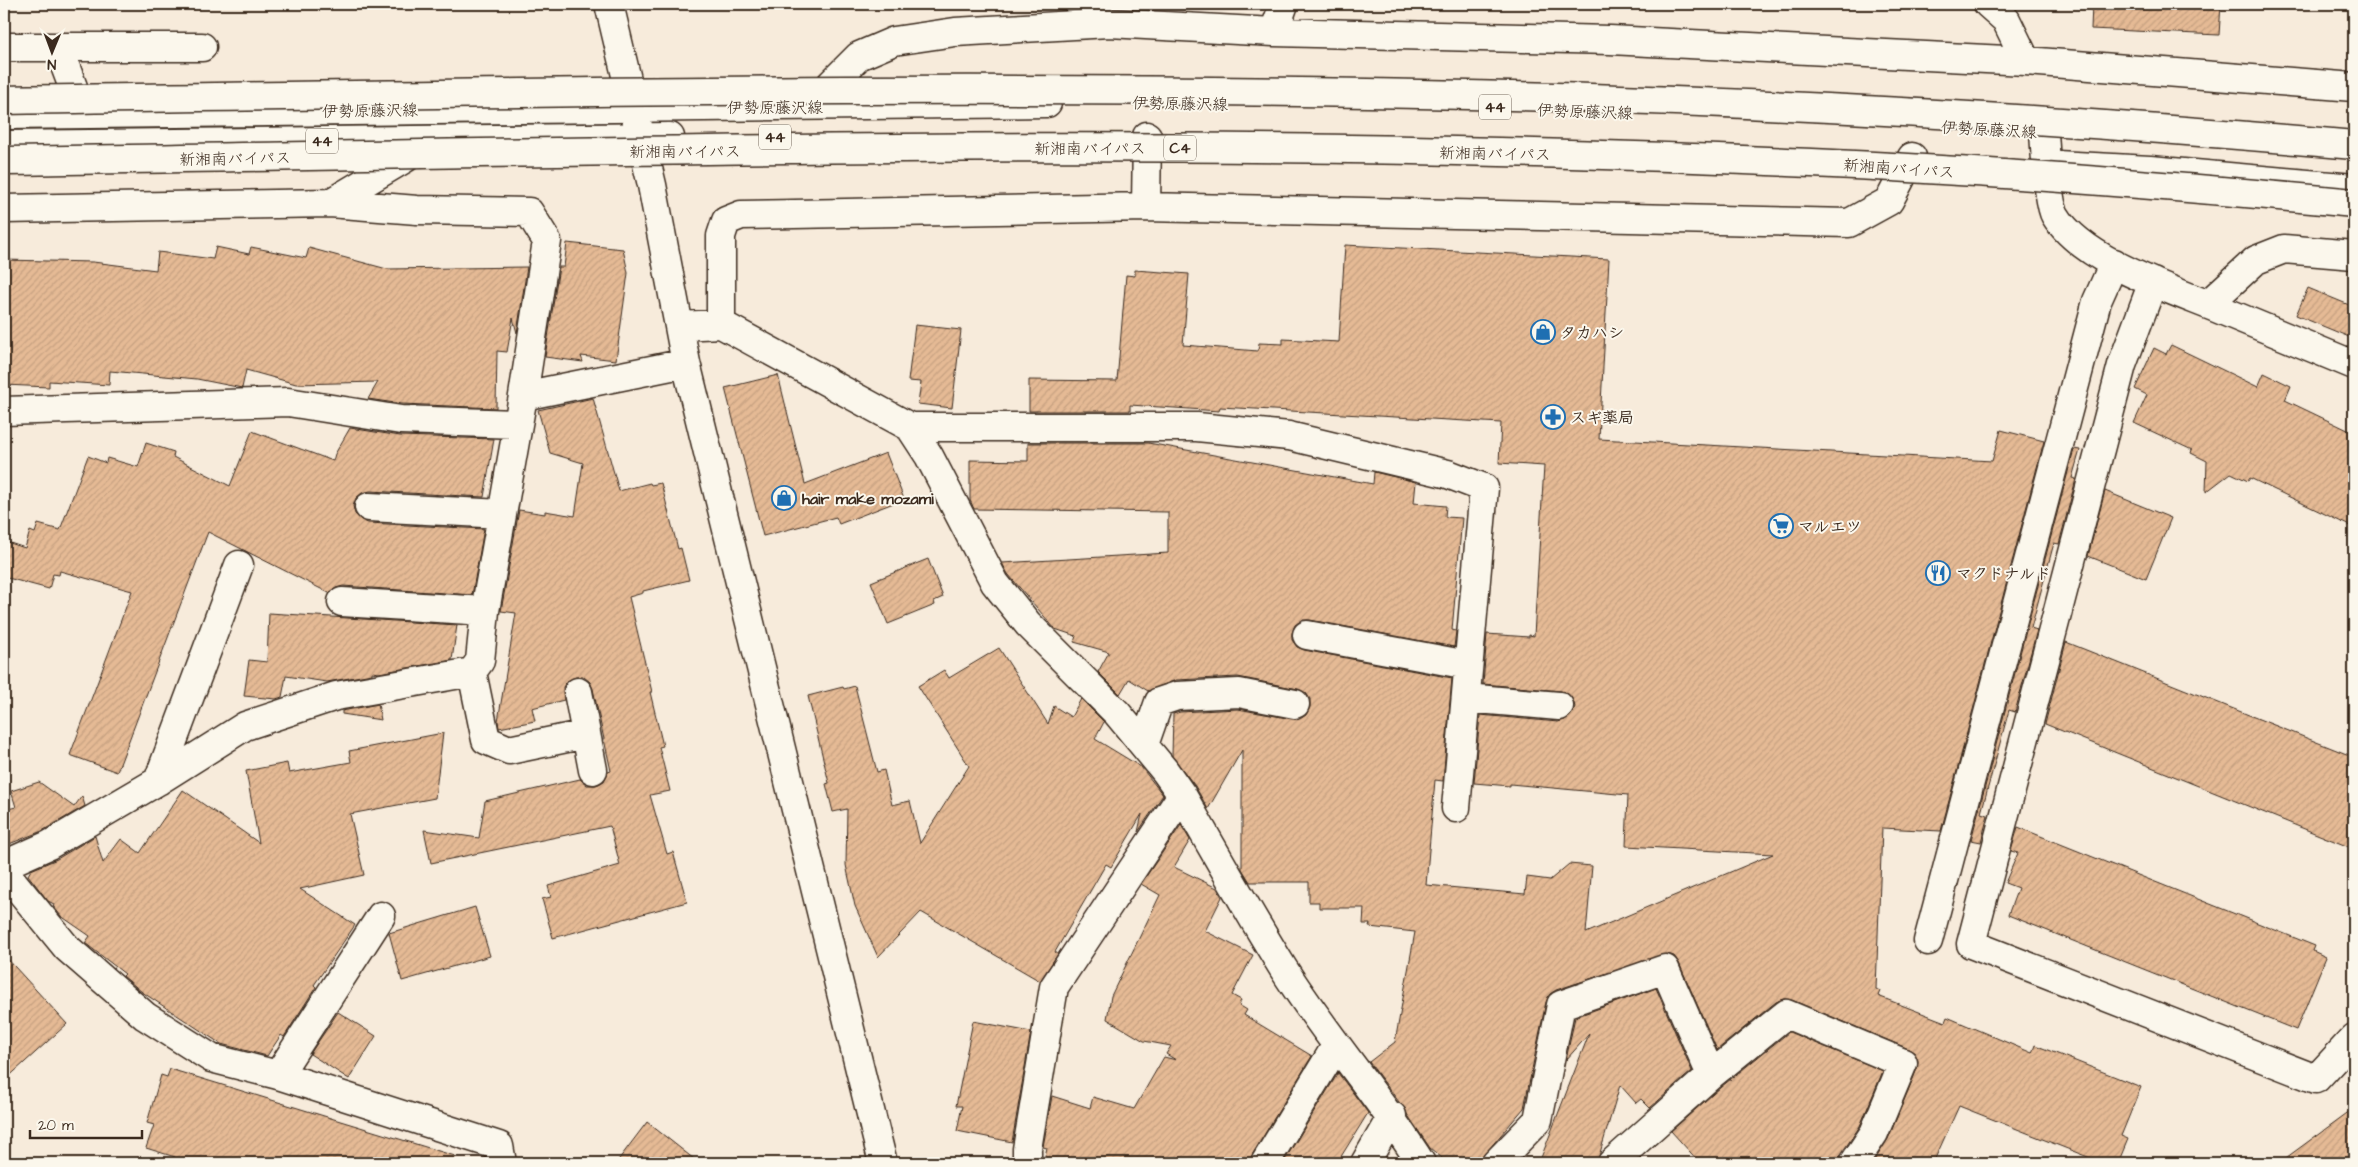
<svg xmlns="http://www.w3.org/2000/svg" width="2358" height="1167" font-family="'Architects Daughter','Klee One',sans-serif">
<style>
.building{fill:url(#building-hatch);stroke:#3b2a1e}
.lines{fill:none;stroke-linecap:round;stroke-linejoin:round}
.minor-casing{stroke:#3b2a1e;stroke-width:31}
.major-casing{stroke:#3b2a1e;stroke-width:31}
.minor{stroke:#fbf7ec;stroke-width:28}
.major{stroke:#fbf7ec;stroke-width:28}
.highway-bridge-casing{stroke:#3b2a1e;stroke-width:31;stroke-linecap:butt}
.highway-bridge{stroke:#fbf7ec;stroke-width:28}
.labels{text-anchor:middle;stroke-width:4;stroke-linejoin:round;paint-order:stroke}
.shield{fill:#fbf7ec;stroke:#75685c;stroke-width:1}
.shield-label{font-size:15px;font-weight:bold;fill:#3b2a1e}
.street-label{font-size:16px;fill:#3b2a1e;stroke:#fbf7ec}
.poi-label{font-size:16px;font-weight:bold;fill:#3b2a1e;stroke:#fbf7ec;text-anchor:start}
</style>
<defs>
<pattern id="building-hatch" width="6" height="6" patternUnits="userSpaceOnUse" patternTransform="scale(1.25)"><rect width="6" height="6" fill="#e5ba95"/><path d="M-1 1l2-2M0 6l6-6M5 7l2-2" fill="none" stroke="#c5a080"/></pattern>
</defs>
<rect width="100%" height="100%" fill="#f7ebdb"/>
<filter id="ink" filterUnits="userSpaceOnUse"><feTurbulence type="fractalNoise" baseFrequency=".02" numOctaves="2"/><feDisplacementMap in="SourceGraphic" scale="10" xChannelSelector="R" yChannelSelector="G"/><feConvolveMatrix kernelMatrix="1 2 1 2 8 2 1 2 1" color-interpolation-filters="sRGB"/></filter>
<g filter="url(#ink)">
<!-- building -->
<path class="building" d="M 2092,4 L 2221,4 L 2219,35 L 2091,29 Z
M 567,243 L 623,249 L 628,273 L 616,360 L 581,356 L 583,362 L 545,357 L 559,267 L 564,267 Z
M 1345,245 L 1609,259 L 1599,439 L 1992,461 L 2001,430 L 2044,441 L 1941,831 L 1882,828 L 1876,989 L 1880,991 L 1878,996 L 1945,1022 L 1947,1017 L 2032,1053 L 2035,1045 L 2141,1087 L 2121,1136 L 2128,1139 L 2118,1163 L 2103,1163 L 1959,1106 L 1933,1163 L 1873,1163 L 1888,1139 L 1917,1069 L 1918,1061 L 1915,1053 L 1909,1049 L 1792,1000 L 1784,999 L 1776,1002 L 1717,1050 L 1679,963 L 1674,956 L 1667,954 L 1556,990 L 1550,994 L 1546,1002 L 1524,1108 L 1477,1163 L 1448,1163 L 1430,1148 L 1407,1114 L 1405,1108 L 1399,1102 L 1369,1062 L 1395,1042 L 1415,932 L 1369,927 L 1370,924 L 1363,924 L 1364,908 L 1319,908 L 1319,902 L 1309,902 L 1309,882 L 1250,882 L 1242,869 L 1242,750 L 1208,809 L 1195,786 L 1172,756 L 1173,714 L 1180,712 L 1238,709 L 1292,719 L 1300,719 L 1306,715 L 1310,707 L 1310,699 L 1306,693 L 1298,689 L 1238,677 L 1176,680 L 1148,691 L 1129,679 L 1120,694 L 1098,672 L 1109,652 L 1074,642 L 1076,636 L 1055,629 L 1008,574 L 1002,563 L 1168,553 L 1168,512 L 974,509 L 970,500 L 970,460 L 1028,461 L 1028,443 L 1148,443 L 1373,484 L 1374,472 L 1416,482 L 1414,503 L 1446,506 L 1445,517 L 1462,518 L 1452,630 L 1456,631 L 1454,647 L 1310,620 L 1302,620 L 1295,625 L 1292,633 L 1292,640 L 1297,647 L 1304,650 L 1452,678 L 1443,781 L 1435,780 L 1426,885 L 1525,894 L 1527,877 L 1550,880 L 1569,864 L 1592,866 L 1586,933 L 1773,854 L 1626,846 L 1628,795 L 1510,784 L 1510,786 L 1474,783 L 1480,715 L 1558,722 L 1565,720 L 1571,715 L 1575,707 L 1573,700 L 1568,694 L 1561,691 L 1483,684 L 1487,634 L 1529,637 L 1529,635 L 1534,636 L 1544,466 L 1499,463 L 1501,423 L 1220,407 L 1219,411 L 1130,405 L 1130,411 L 1029,411 L 1029,380 L 1117,381 L 1126,275 L 1135,276 L 1135,270 L 1189,274 L 1183,345 L 1258,351 L 1259,343 L 1283,344 L 1283,339 L 1339,342 Z
M 216,247 L 249,254 L 251,247 L 306,258 L 309,248 L 387,269 L 527,267 L 517,333 L 513,318 L 507,352 L 497,351 L 496,408 L 402,404 L 368,399 L 378,382 L 296,384 L 246,370 L 242,388 L 197,379 L 110,371 L 109,385 L 49,381 L 49,387 L 4,385 L 4,260 L 93,262 L 156,270 L 158,252 L 213,259 Z
M 2308,288 L 2354,307 L 2354,339 L 2296,315 Z
M 915,325 L 961,330 L 952,408 L 918,404 L 921,382 L 908,381 Z
M 2171,345 L 2258,387 L 2264,373 L 2291,386 L 2285,400 L 2354,433 L 2354,528 L 2250,478 L 2248,481 L 2231,473 L 2206,492 L 2207,461 L 2191,453 L 2192,450 L 2134,423 L 2147,395 L 2135,389 L 2154,348 L 2166,354 Z
M 778,375 L 805,484 L 886,453 L 904,499 L 839,524 L 836,517 L 763,536 L 725,388 Z
M 593,398 L 619,491 L 650,483 L 651,485 L 661,483 L 678,549 L 681,548 L 689,580 L 643,591 L 643,593 L 629,597 L 652,692 L 650,692 L 663,746 L 659,747 L 670,791 L 650,795 L 667,854 L 673,852 L 687,902 L 553,938 L 542,899 L 551,897 L 548,886 L 620,865 L 610,826 L 431,863 L 424,830 L 479,838 L 485,801 L 580,779 L 587,785 L 596,785 L 604,781 L 608,772 L 611,771 L 593,689 L 590,682 L 584,677 L 576,677 L 567,681 L 563,687 L 564,700 L 532,708 L 535,721 L 499,728 L 498,721 L 516,613 L 501,611 L 519,510 L 545,514 L 545,511 L 575,516 L 583,463 L 550,453 L 538,410 Z
M 350,428 L 400,436 L 494,439 L 484,497 L 370,491 L 362,493 L 356,498 L 353,506 L 355,514 L 361,520 L 368,523 L 484,529 L 472,595 L 343,586 L 336,588 L 329,593 L 208,532 L 117,772 L 70,755 L 132,591 L 60,571 L 59,575 L 53,574 L 49,589 L 4,577 L 4,541 L 25,548 L 30,531 L 35,533 L 38,524 L 60,530 L 88,456 L 106,463 L 107,458 L 138,467 L 146,443 L 174,452 L 173,457 L 230,486 L 252,431 L 333,461 L 335,454 Z
M 2074,449 L 2080,450 L 2072,478 L 2076,479 L 2059,544 L 2054,543 L 2031,628 L 2037,630 L 2015,712 L 2009,710 L 1981,813 L 1988,815 L 1981,842 L 1971,840 Z
M 2105,491 L 2171,518 L 2146,579 L 2088,556 Z
M 928,559 L 943,597 L 934,601 L 935,605 L 888,624 L 871,582 Z
M 269,613 L 457,625 L 452,660 L 379,673 L 372,672 L 372,674 L 327,682 L 286,676 L 282,697 L 276,699 L 244,696 L 249,660 L 267,662 Z
M 2066,642 L 2354,757 L 2354,849 L 2045,724 Z
M 999,648 L 1048,724 L 1054,706 L 1071,717 L 1081,699 L 1104,722 L 1095,739 L 1141,767 L 1163,795 L 1138,832 L 1142,814 L 1111,867 L 1106,864 L 1055,952 L 1058,954 L 1040,981 L 921,912 L 878,957 L 855,906 L 846,865 L 847,809 L 833,812 L 826,784 L 829,783 L 808,696 L 843,687 L 844,689 L 855,686 L 877,772 L 884,770 L 892,805 L 910,801 L 920,843 L 969,766 L 918,686 L 944,670 L 949,678 Z
M 378,704 L 381,720 L 342,714 L 342,711 Z
M 443,733 L 435,798 L 350,814 L 364,875 L 300,889 L 355,925 L 314,985 L 316,987 L 284,1037 L 281,1035 L 267,1056 L 221,1044 L 142,992 L 123,976 L 125,974 L 85,943 L 90,936 L 61,916 L 53,906 L 54,904 L 48,901 L 28,875 L 31,870 L 57,859 L 95,836 L 103,863 L 121,839 L 140,853 L 183,790 L 259,843 L 246,771 L 287,763 L 289,773 L 351,762 L 349,751 Z
M 39,782 L 74,807 L 82,796 L 85,806 L 42,831 L 4,846 L 4,810 L 16,807 L 11,791 Z
M 1181,825 L 1190,840 L 1174,867 L 1217,888 L 1222,897 L 1205,931 L 1253,955 L 1232,995 L 1241,1000 L 1239,1005 L 1247,1010 L 1244,1015 L 1312,1056 L 1252,1155 L 1249,1163 L 1043,1163 L 1047,1148 L 1043,1147 L 1052,1096 L 1090,1108 L 1093,1097 L 1134,1109 L 1164,1057 L 1176,1060 L 1166,1054 L 1171,1046 L 1144,1041 L 1107,1019 L 1111,996 L 1160,895 L 1141,884 Z
M 2018,827 L 2315,946 L 2313,951 L 2326,957 L 2296,1030 L 2008,915 L 2018,888 L 2005,883 L 2018,853 L 2011,851 Z
M 475,907 L 490,956 L 402,981 L 389,933 Z
M 4,955 L 67,1024 L 4,1081 Z
M 1656,988 L 1692,1071 L 1650,1108 L 1641,1099 L 1636,1103 L 1620,1085 L 1597,1163 L 1539,1163 L 1589,1034 L 1566,1060 L 1575,1017 Z
M 338,1012 L 376,1036 L 349,1079 L 310,1054 Z
M 973,1021 L 1031,1032 L 1012,1142 L 957,1131 L 962,1106 L 956,1106 Z
M 1789,1032 L 1883,1071 L 1860,1126 L 1841,1154 L 1839,1163 L 1700,1163 L 1671,1131 L 1721,1087 Z
M 170,1069 L 455,1156 L 454,1163 L 173,1163 L 175,1157 L 146,1148 L 154,1125 L 147,1123 L 161,1075 L 167,1077 Z
M 1338,1073 L 1368,1113 L 1337,1163 L 1283,1163 Z
M 2354,1108 L 2354,1163 L 2279,1163 Z
M 647,1122 L 699,1163 L 616,1163 Z"/>
<g class="lines">
<defs>
<path id="minor" d="M 609,4 L 652,185 L 686,363 L 883,1163
M 1988,4 L 2006,20 L 2026,61
M 1274,32 L 1284,4
M 4,47 L 58,47 L 83,114
M 58,47 L 202,47
M 811,104 L 859,56 L 894,41 L 955,32 L 1109,23 L 1274,32 L 1610,40 L 2026,61 L 2354,87
M 2044,132 C 2045,149 2048,203 2055,215 C 2082,261 2173,290 2221,310 C 2265,328 2310,347 2354,365
M 1147,136 L 1146,207 L 1849,223 L 1889,201 L 1912,157
M 4,209 L 330,203 L 419,150
M 2153,282 L 2122,365 L 1971,944 L 2316,1079 L 2354,1038
M 2208,304 L 2256,260 L 2284,249 L 2354,255
M 721,324 L 721,236 L 726,221 L 741,215 L 1146,207
M 679,326 L 721,324 L 910,427 L 929,456 L 995,583 L 1028,624 L 1117,713 L 1165,771 L 1182,795 C 1215,852 1248,912 1283,968 C 1326,1036 1379,1096 1421,1163
M 523,396 L 686,363
M 4,411 L 288,402 L 401,420 L 517,424
M 910,427 L 1197,427 L 1289,436 L 1448,474 L 1484,488 L 1456,808
M 369,507 L 502,514
M 342,602 L 485,611
M 1307,635 L 1468,665
M 472,672 L 486,740 L 509,750 L 586,734
M 578,692 L 593,770
M 1466,698 L 1559,706
M 1144,745 L 1159,702 L 1177,696 L 1239,693 L 1295,704
M 158,781 L 239,565
M 4,865 L 49,845 L 158,781 L 245,726 L 336,696 L 472,672 L 480,661 L 485,611 L 523,396 L 547,241 L 529,212 L 417,210 L 330,203
M 4,871 L 67,948 L 145,1016 L 211,1058 L 278,1075 L 499,1146 L 502,1163
M 1928,941 L 2097,301 L 2114,263
M 278,1075 L 381,916
M 1027,1163 L 1027,1149 L 1054,987 L 1182,795
M 1265,1163 L 1336,1046
M 1365,1163 L 1392,1116
M 1496,1163 L 1538,1120 L 1561,1005 L 1665,969 L 1711,1075
M 1612,1163 L 1711,1075 L 1786,1014 L 1903,1063 L 1874,1133 L 1854,1163"/>
<path id="major" d="M 4,115 L 1047,103
M 4,145 L 670,137
M 2057,165 L 2150,170 L 2354,188"/>
</defs>
<!-- minor casing -->
<use href="#minor" class="minor-casing"/>
<!-- major casing -->
<use href="#major" class="major-casing"/>
<!-- minor -->
<use href="#minor" class="minor"/>
<!-- major -->
<use href="#major" class="major"/>
<defs>
<path id="highway-bridge" d="M 4,100 C 492,93 981,84 1469,95 C 1765,101 2060,119 2354,145
M 4,161 C 606,152 1210,134 1812,163 C 1993,171 2174,186 2354,203"/>
</defs>
<!-- highway-bridge casing -->
<use href="#highway-bridge" class="highway-bridge-casing"/>
<!-- highway-bridge -->
<use href="#highway-bridge" class="highway-bridge"/>
</g>
</g>
<!-- icons -->
<defs>
<symbol id="shop-ring" viewBox="-11 -11 22 22"><circle r="9.5" fill="#fbf7ec" stroke="#1f6fb2" stroke-width="1.5"/><path d="M-5-2.5h2.3a2.7 3.5 0 0 1 5.4 0H5L5.5 6h-11ZM-1.5-2.5h3a1.5 2.3 0 0 0-3 0Z" fill="#1f6fb2"/></symbol>
<symbol id="pharmacy-ring" viewBox="-11 -11 22 22"><circle r="9.5" fill="#fbf7ec" stroke="#1f6fb2" stroke-width="1.5"/><path d="M-2-6h4v4h4v4h-4v4h-4v-4h-4v-4h4Z" fill="#1f6fb2"/></symbol>
<symbol id="supermarket-ring" viewBox="-11 -11 22 22"><circle r="9.5" fill="#fbf7ec" stroke="#1f6fb2" stroke-width="1.5"/><path d="M-6-5.5h2.5l.6 2H6L4.5 2H-2.5L-4.4-4H-6ZM-1.5 3.2a1.3 1.3 0 1 0 .1 0ZM3 3.2a1.3 1.3 0 1 0 .1 0Z" fill="#1f6fb2"/></symbol>
<symbol id="restaurant-ring" viewBox="-11 -11 22 22"><circle r="9.5" fill="#fbf7ec" stroke="#1f6fb2" stroke-width="1.5"/><path d="M-5-6h1v4h1v-4h1v4h1v-4h1v5L-1.5 .5V6h-2V.5L-5-1ZM5-6V6H3V1.5H1.5Q1.5-4 5-6Z" fill="#1f6fb2"/></symbol>
</defs>
<g fill-rule="evenodd">
<use href="#shop-ring" x="1529" y="318" width="28" height="28"/>
<use href="#pharmacy-ring" x="1539" y="403" width="28" height="28"/>
<use href="#shop-ring" x="770" y="484" width="28" height="28"/>
<use href="#supermarket-ring" x="1767" y="512" width="28" height="28"/>
<use href="#restaurant-ring" x="1924" y="559" width="28" height="28"/>
</g>
<g class="labels">
<!-- shield labels -->
<g class="shield">
<rect x="1479" y="94.5" width="32" height="25" rx="4"/>
<rect x="759" y="124.5" width="32" height="25" rx="4"/>
<rect x="306" y="128.5" width="32" height="25" rx="4"/>
<rect x="1164" y="135.5" width="32" height="25" rx="4"/>
</g>
<g class="shield-label">
<text x="1495" y="112">44</text>
<text x="775" y="142">44</text>
<text x="322" y="146">44</text>
<text x="1180" y="153">C4</text>
</g>
<!-- street labels -->
<g class="street-label">
<text transform="translate(1180 103) rotate(1)" y="6">伊勢原藤沢線</text>
<text x="775" y="113">伊勢原藤沢線</text>
<text transform="translate(370 110) rotate(-1)" y="6">伊勢原藤沢線</text>
<text transform="translate(1585 111) rotate(2)" y="6">伊勢原藤沢線</text>
<text transform="translate(1989 129) rotate(3)" y="6">伊勢原藤沢線</text>
<text x="1090" y="154">新湘南バイパス</text>
<text x="685" y="157">新湘南バイパス</text>
<text transform="translate(1495 153) rotate(1)" y="6">新湘南バイパス</text>
<text transform="translate(235 158) rotate(-1)" y="6">新湘南バイパス</text>
<text transform="translate(1899 168) rotate(4)" y="6">新湘南バイパス</text>
</g>
<!-- poi labels -->
<g class="poi-label">
<text x="1560" y="338">タカハシ</text>
<text x="1570" y="423">スギ薬局</text>
<text x="802" y="504">hair make mozami</text>
<text x="1798" y="532">マルエツ</text>
<text x="1956" y="579">マクドナルド</text>
</g>
</g>
<!-- margin -->
<rect width="2358" height="1167" fill="none" stroke="#fbf7ec" stroke-width="20"/>
<rect x="10" y="10" width="2338" height="1147" fill="none" stroke="#3b2a1e" stroke-width="2" filter="url(#ink)"/>
<!-- north arrow -->
<g transform="translate(52 52) rotate(181)" stroke="#fbf7ec" stroke-width="4" paint-order="stroke">
<path d="M0-4L9 19L0 12L-9 19Z" fill="#3b2a1e"/>
<text y="-8" font-size="14" font-weight="bold" text-anchor="middle" fill="#3b2a1e">N</text>
</g>
<!-- scale -->
<path d="M30 1130v8h112v-8" fill="none" stroke="#3b2a1e" stroke-width="2.5"/>
<text x="38" y="1130" font-size="15" fill="#3b2a1e" stroke="#fbf7ec" stroke-width="4" paint-order="stroke">20 m</text>
</svg>
